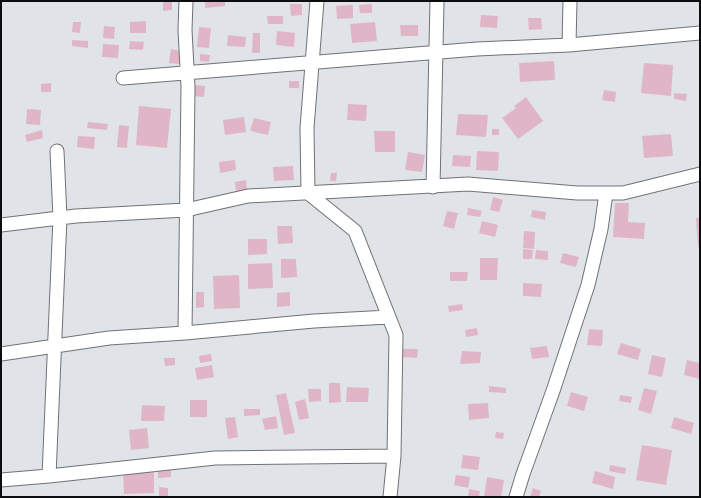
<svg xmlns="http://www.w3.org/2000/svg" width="701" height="498" font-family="Raleway,sans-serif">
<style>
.building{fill:#e0b6c6}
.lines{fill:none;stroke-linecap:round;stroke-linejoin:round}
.minor-casing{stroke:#6f7275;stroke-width:15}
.minor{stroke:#fff;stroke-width:13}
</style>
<rect width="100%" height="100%" fill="#e0e4e8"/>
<!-- building -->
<path class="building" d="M 205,1 L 225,1 L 225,6 L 205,8 Z
M 163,2 L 172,2 L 172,10 L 163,11 Z
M 290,4 L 302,4 L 302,15 L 291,16 Z
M 372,4 L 372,13 L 360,13 L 359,5 Z
M 353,5 L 353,18 L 337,19 L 336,6 Z
M 481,15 L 498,16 L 497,28 L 480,27 Z
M 267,16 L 283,16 L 283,24 L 268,24 Z
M 528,18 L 541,18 L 542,29 L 529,30 Z
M 146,21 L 146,33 L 130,33 L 130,22 Z
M 73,22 L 81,22 L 80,33 L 72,32 Z
M 375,22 L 377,41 L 352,43 L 350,24 Z
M 400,25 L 418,25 L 418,36 L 401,36 Z
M 104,26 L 115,27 L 114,39 L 103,38 Z
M 199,27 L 211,28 L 209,48 L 197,47 Z
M 277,31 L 295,33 L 294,47 L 276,45 Z
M 253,33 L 260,33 L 260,53 L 252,53 Z
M 228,35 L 246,37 L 245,47 L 227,46 Z
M 72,40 L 88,41 L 88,48 L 72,46 Z
M 130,41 L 144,42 L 143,50 L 129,49 Z
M 103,44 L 119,45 L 118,58 L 102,57 Z
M 171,49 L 181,51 L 180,64 L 169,63 Z
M 200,54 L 210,55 L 209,62 L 200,61 Z
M 554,61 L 555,80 L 520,82 L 519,63 Z
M 644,63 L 673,65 L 671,96 L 641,93 Z
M 289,81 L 299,81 L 299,88 L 289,88 Z
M 51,83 L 51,92 L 41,92 L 41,84 Z
M 195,85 L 205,86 L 204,97 L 194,96 Z
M 604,90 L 616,92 L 615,102 L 602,100 Z
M 674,93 L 687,94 L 686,101 L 674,99 Z
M 526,97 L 543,121 L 518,139 L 502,118 L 516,108 L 514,106 Z
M 348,104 L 367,105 L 366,121 L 347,120 Z
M 139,106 L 171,109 L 167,148 L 136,145 Z
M 27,109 L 41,110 L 40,125 L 26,124 Z
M 458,114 L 488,115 L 486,137 L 456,135 Z
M 244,117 L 246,132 L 225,135 L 223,120 Z
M 254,118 L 271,122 L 268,135 L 250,131 Z
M 88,122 L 108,124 L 107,130 L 87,128 Z
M 119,125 L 129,126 L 127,148 L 117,147 Z
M 492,129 L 499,129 L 499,135 L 492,135 Z
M 42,130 L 43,138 L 27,142 L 25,135 Z
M 374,131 L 395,131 L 395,152 L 375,152 Z
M 671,134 L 673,156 L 644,158 L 642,136 Z
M 78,136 L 95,137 L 94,149 L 77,147 Z
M 477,151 L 499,152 L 498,171 L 476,170 Z
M 408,152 L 425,155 L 422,172 L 405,170 Z
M 453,155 L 471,156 L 470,167 L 452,166 Z
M 235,160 L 236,170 L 220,173 L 219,162 Z
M 293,166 L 294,180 L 274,181 L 273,167 Z
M 331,173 L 337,173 L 336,181 L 330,181 Z
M 246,180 L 247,189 L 236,191 L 235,182 Z
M 493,197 L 503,200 L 499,212 L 490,210 Z
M 615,203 L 629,203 L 628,222 L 645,223 L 644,239 L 613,237 Z
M 468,208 L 482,211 L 480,217 L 467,215 Z
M 532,210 L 546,212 L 545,220 L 531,217 Z
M 447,211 L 458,213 L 454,229 L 443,226 Z
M 696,218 L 700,218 L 700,247 L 698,247 Z
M 482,221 L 498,225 L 495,237 L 479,233 Z
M 277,226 L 292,226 L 293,243 L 278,244 Z
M 524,231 L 535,232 L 534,249 L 523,248 Z
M 248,239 L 267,239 L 267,254 L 248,255 Z
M 523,249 L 533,250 L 532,259 L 523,259 Z
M 536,250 L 548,251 L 548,260 L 535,259 Z
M 563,253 L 579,257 L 576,267 L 560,263 Z
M 480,258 L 498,258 L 497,280 L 480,280 Z
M 281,259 L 296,259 L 297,277 L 281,278 Z
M 272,263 L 273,288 L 248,289 L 248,264 Z
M 450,272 L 468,272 L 467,281 L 450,281 Z
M 239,275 L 240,308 L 214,309 L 213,276 Z
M 523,283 L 542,284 L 541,297 L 523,296 Z
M 196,292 L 204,292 L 204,307 L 196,308 Z
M 290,292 L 290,306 L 277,307 L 277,293 Z
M 462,304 L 463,310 L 449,312 L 448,306 Z
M 477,328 L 478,335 L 466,337 L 465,330 Z
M 589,329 L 603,330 L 602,346 L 587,345 Z
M 621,343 L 641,349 L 638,360 L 617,354 Z
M 547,346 L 549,357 L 532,359 L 530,348 Z
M 402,349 L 418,349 L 417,358 L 402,357 Z
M 462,351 L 481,352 L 480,363 L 460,364 Z
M 211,354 L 212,361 L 200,363 L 199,356 Z
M 652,355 L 666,358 L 662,377 L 648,374 Z
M 164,358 L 175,358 L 175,365 L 165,366 Z
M 687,360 L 700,363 L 700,379 L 684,375 Z
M 212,365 L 214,377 L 197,380 L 195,368 Z
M 329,383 L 340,383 L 341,402 L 329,403 Z
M 489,386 L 506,388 L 506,393 L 489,392 Z
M 347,387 L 369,388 L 368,402 L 346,402 Z
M 644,388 L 657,391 L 651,414 L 638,410 Z
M 308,389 L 321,389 L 321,401 L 309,402 Z
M 571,392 L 588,397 L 584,411 L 567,406 Z
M 286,393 L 295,433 L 284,435 L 276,395 Z
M 620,395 L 632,397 L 631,403 L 619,401 Z
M 305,399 L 309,418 L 299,420 L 295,402 Z
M 190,400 L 207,400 L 207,417 L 190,417 Z
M 488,403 L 489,418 L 469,420 L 468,404 Z
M 142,405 L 165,406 L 164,421 L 141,421 Z
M 244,409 L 260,409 L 260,415 L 244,416 Z
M 276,416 L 278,428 L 265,430 L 262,419 Z
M 235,417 L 238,437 L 228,439 L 225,418 Z
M 674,417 L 694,423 L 691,434 L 671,428 Z
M 147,428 L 149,448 L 131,450 L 129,430 Z
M 496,432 L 504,433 L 503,439 L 495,438 Z
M 642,445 L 672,450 L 666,485 L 636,480 Z
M 463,455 L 480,457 L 478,470 L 461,468 Z
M 610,465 L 626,468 L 625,474 L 609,471 Z
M 154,470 L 154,493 L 124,494 L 123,471 Z
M 171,470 L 171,477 L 158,478 L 158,471 Z
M 595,471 L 615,477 L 613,489 L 592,483 Z
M 456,475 L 470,477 L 468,488 L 454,485 Z
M 487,477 L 504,480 L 501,497 L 484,497 Z
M 159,487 L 168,488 L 168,497 L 159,497 Z
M 533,488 L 541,491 L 539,497 L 530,497 Z
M 469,489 L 480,491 L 479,497 L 468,497 Z"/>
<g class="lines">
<defs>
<path id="minor" d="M 317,1 L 307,128 L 308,193 L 355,231 L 396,335 L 394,456 L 390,497
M 569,45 L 570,1
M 123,78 L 477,49 L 569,45 L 700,33
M 433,187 L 437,1
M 1,225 L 76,216 L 186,210 L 248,196 L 468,184 L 577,193 L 623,193 L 700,174
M 185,333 L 188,87 L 185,30 L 186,1
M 1,354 L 109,338 L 185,333 L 314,321 L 389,317
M 49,476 L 60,218 L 57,151
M 1,480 L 49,476 L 215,458 L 394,456
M 516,497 L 523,474 L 553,391 L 588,285 L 601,229 L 606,193"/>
</defs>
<!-- minor casing -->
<use href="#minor" class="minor-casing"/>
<!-- minor -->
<use href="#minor" class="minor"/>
</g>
<!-- border -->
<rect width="701" height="498" fill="none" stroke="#0c0d0f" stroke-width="4"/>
</svg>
